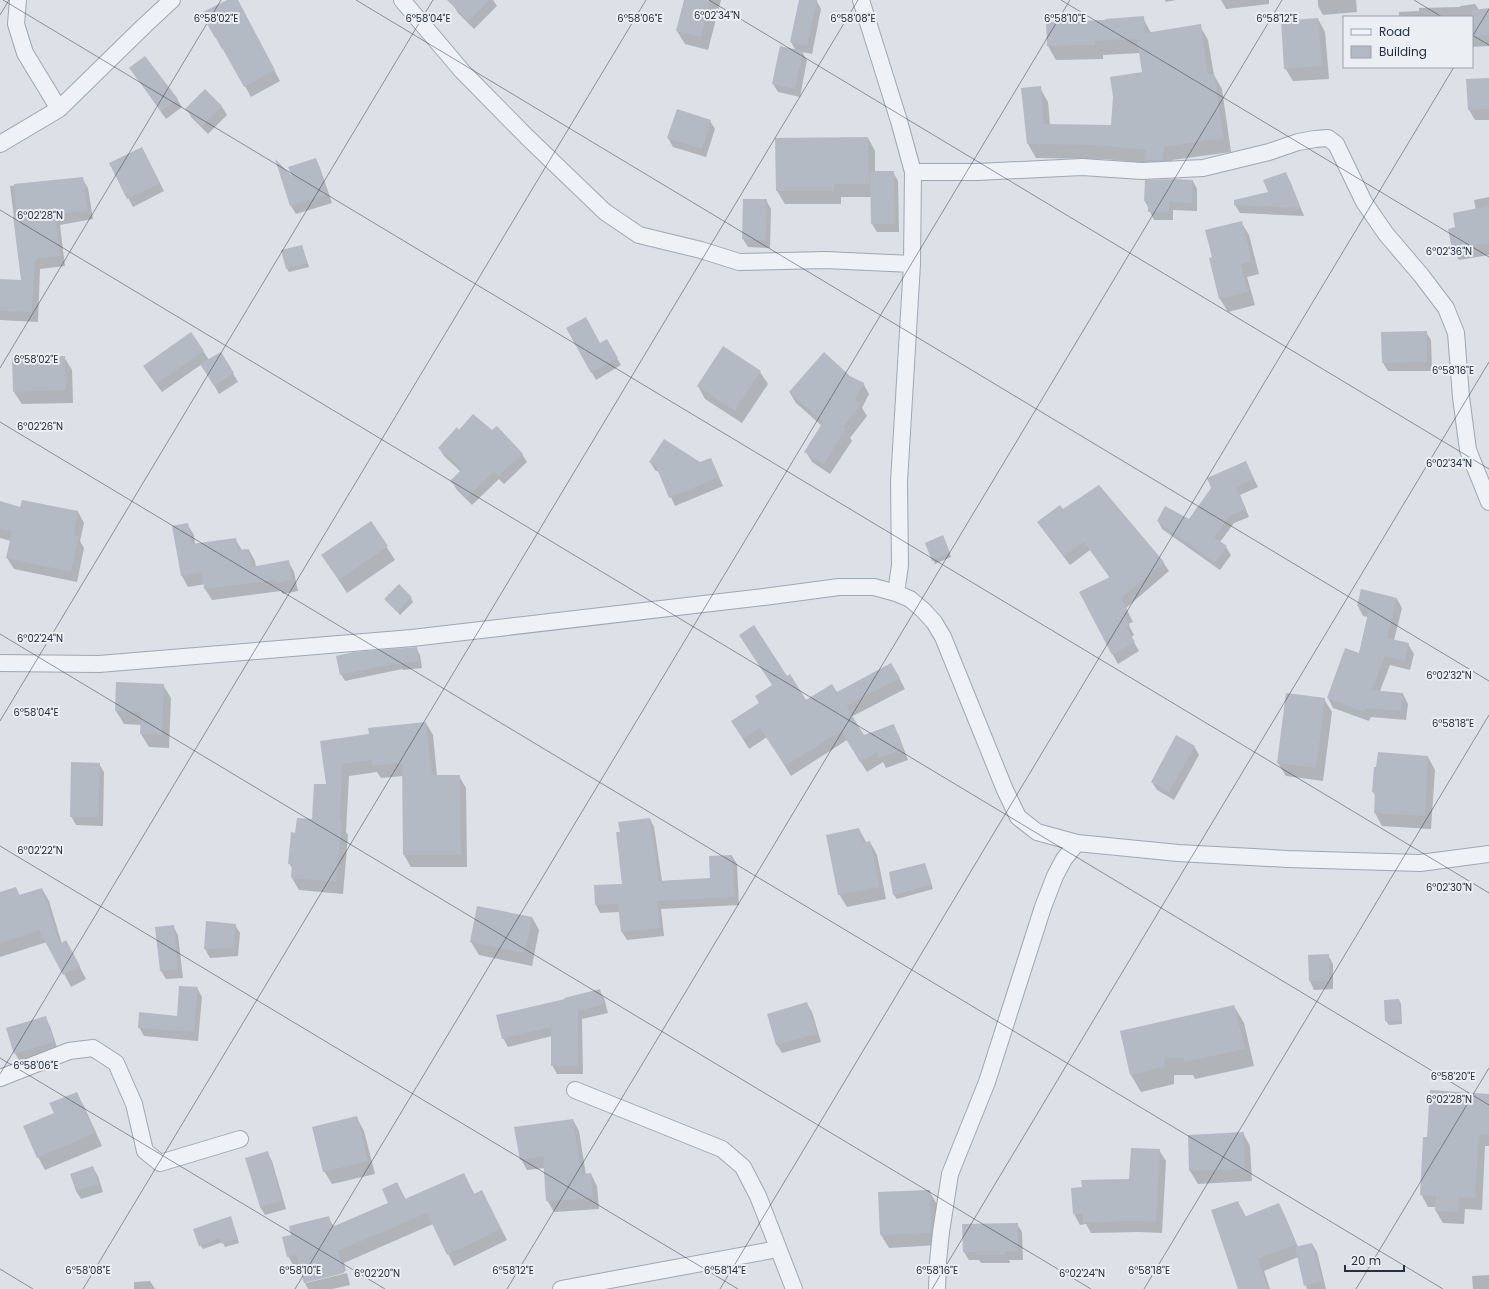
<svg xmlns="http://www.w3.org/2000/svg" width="1489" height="1289" font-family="Poppins,sans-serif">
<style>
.shadow{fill:#0003}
.building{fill:#b3bac3}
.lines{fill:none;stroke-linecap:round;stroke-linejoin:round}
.minor-casing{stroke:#a1a7b1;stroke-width:18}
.minor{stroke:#eef1f5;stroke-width:16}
.ticks{fill:none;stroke:#252f3d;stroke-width:1;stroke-opacity:0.45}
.ticks-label{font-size:10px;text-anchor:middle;fill:#252f3d;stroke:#ebeff4;stroke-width:4;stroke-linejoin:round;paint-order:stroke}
</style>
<rect width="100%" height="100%" fill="#dce0e7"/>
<!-- shadow -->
<path class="shadow" d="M 229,0 L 237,0 L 280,81 L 251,97 L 224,48 L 222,49 L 203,14 Z
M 458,0 L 493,0 L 497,6 L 474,29 L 458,13 L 453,5 Z
M 685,0 L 721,0 L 708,50 L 685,44 L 677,31 Z
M 800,0 L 816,0 L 821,9 L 812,54 L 802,52 L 807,60 L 800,97 L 778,92 L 773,84 L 796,51 L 791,42 Z
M 1165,0 L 1176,0 L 1166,2 Z
M 1221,0 L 1269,0 L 1269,4 L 1226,9 Z
M 1318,0 L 1356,0 L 1357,12 L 1323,15 L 1318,6 Z
M 1475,4 L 1479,10 L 1489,9 L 1489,46 L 1472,47 L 1472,17 L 1399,17 L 1399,12 L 1419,11 L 1419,8 L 1460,7 L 1460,6 Z
M 1143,18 L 1151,33 L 1200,26 L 1208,40 L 1214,75 L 1222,89 L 1231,152 L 1172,160 L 1170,174 L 1154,175 L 1147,163 L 1104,159 L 1036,158 L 1028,144 L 1040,88 L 1048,102 L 1050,125 L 1111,126 L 1143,73 L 1140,53 L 1103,55 L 1103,59 L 1056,60 L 1048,46 L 1106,21 Z
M 1318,19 L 1325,32 L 1329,79 L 1293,81 L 1285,68 Z
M 130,68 L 177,99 L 182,107 L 166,119 Z
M 1489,79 L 1489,120 L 1475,120 L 1469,110 L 1467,80 Z
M 205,90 L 222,107 L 227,115 L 208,134 L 191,117 L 187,109 Z
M 710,121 L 715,129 L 706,157 L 673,147 L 668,138 Z
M 868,138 L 875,151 L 875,172 L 893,172 L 898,181 L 899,232 L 877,232 L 872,224 L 871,197 L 841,197 L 841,204 L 785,204 L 777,191 Z
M 142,148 L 164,191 L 133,207 L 110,164 Z
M 316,159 L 320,168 L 332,203 L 296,214 L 291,206 L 277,162 L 295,180 Z
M 1285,173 L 1290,181 L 1304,216 L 1240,213 L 1235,205 L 1269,193 Z
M 82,178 L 88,188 L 93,219 L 60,225 L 65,266 L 40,269 L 38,322 L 0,320 L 0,280 L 22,281 L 10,186 Z
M 1193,181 L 1197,189 L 1197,211 L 1173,210 L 1173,220 L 1154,220 L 1145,201 Z
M 1489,197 L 1489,255 L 1459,260 L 1453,249 L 1449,230 L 1457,228 L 1476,210 L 1474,200 Z
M 766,200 L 771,209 L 770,248 L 748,247 L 743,239 Z
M 1241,222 L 1249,235 L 1259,274 L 1247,277 L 1255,305 L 1228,312 L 1220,299 L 1213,258 Z
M 302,246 L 309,267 L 289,272 L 287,269 Z
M 568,329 L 600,344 L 606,340 L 621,365 L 596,380 Z
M 1426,332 L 1431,340 L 1432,371 L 1388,371 L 1383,363 Z
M 191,333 L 209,360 L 221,353 L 238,382 L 219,394 L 202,364 L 162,392 L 149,374 Z
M 64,357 L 72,370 L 73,403 L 22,404 L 14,392 Z
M 760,372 L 768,384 L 742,423 L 705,399 L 698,386 Z
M 850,377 L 863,383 L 869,394 L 862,408 L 867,416 L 850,438 L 852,441 L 830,474 L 812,462 L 806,452 L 822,426 L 796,403 L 790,393 Z
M 459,431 L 522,454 L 527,462 L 504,484 L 499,479 L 472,505 L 456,489 L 452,481 L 461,472 L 444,456 L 439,448 Z
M 711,459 L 723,486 L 675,506 L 660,473 L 655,470 L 650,462 L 700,464 Z
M 1246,463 L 1258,487 L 1240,495 L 1249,517 L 1234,523 L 1220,542 L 1226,547 L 1231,555 L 1220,570 L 1162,529 L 1158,521 L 1189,520 Z
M 22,501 L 78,512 L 84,523 L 80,541 L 84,548 L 77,582 L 14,569 L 7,558 L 11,541 L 0,538 L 0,502 L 21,508 Z
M 1063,511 L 1163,562 L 1169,571 L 1126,608 L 1133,622 L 1128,624 L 1134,635 L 1131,637 L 1139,651 L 1118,664 L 1113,655 L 1110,578 L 1090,550 L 1070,565 L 1044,531 L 1039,522 Z
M 371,523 L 395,560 L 347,593 L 323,556 Z
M 187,524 L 194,535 L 195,544 L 235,539 L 242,550 L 249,550 L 255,561 L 256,567 L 288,561 L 294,572 L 298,591 L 283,594 L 281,591 L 212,600 L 205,589 L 205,584 L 188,587 L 182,576 Z
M 945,540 L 951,557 L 935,564 L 933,560 Z
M 411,598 L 413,602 L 400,615 L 386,599 Z
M 1397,599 L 1402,608 L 1394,640 L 1408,644 L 1414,654 L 1410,670 L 1390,665 L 1380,691 L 1403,694 L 1408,704 L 1406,720 L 1371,717 L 1369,721 L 1333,708 L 1328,698 L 1346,649 L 1359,654 L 1368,617 L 1363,616 L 1358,606 Z
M 416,648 L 420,655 L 422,668 L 403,670 L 402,669 L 345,681 L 341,674 Z
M 897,674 L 905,689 L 851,717 L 863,736 L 893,725 L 899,736 L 908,760 L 886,768 L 883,762 L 867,772 L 847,740 L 791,776 L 767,737 L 749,749 L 732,721 L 760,703 L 787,677 L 805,701 L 836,693 Z
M 163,685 L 171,698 L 169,748 L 149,747 L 141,734 L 142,725 L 124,724 L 116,711 Z
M 1287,694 L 1324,699 L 1332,712 L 1323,781 L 1286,776 L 1278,763 Z
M 426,723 L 433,735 L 437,776 L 459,776 L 466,788 L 467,867 L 411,867 L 404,855 L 403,776 L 381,778 L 377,772 L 349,776 L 346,832 L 348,835 L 343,894 L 299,890 L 292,878 L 293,870 L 289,863 L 296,834 L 313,820 L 327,785 L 321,742 L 370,735 Z
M 1194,746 L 1199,755 L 1174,800 L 1157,790 L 1152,782 Z
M 1428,757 L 1435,770 L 1431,829 L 1382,826 L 1375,813 L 1376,796 L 1373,792 L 1377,768 Z
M 99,764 L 104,772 L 103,826 L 76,825 L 71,816 Z
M 650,819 L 654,827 L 662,881 L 711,879 L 732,856 L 737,864 L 739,905 L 661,909 L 664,936 L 627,940 L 622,932 L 620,912 L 600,913 L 596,905 L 623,885 L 621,833 Z
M 859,829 L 866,842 L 870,842 L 877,855 L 886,899 L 847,907 L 839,894 Z
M 925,864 L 933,889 L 897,899 L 894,895 L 890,873 Z
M 16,888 L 20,896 L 42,889 L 49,901 L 62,944 L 73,954 L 86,979 L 71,987 L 47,942 L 0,957 L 0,893 Z
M 532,917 L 539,930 L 532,966 L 479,955 L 471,942 Z
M 207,922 L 235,925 L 240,933 L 238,956 L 210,958 L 205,949 Z
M 173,926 L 178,935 L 183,978 L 166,979 L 161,971 L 156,928 Z
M 1328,955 L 1333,964 L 1333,989 L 1314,990 L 1310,981 L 1309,956 Z
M 197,988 L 202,997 L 198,1041 L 144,1036 L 139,1027 L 178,1017 Z
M 599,990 L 604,998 L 608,1013 L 582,1019 L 583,1074 L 557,1074 L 552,1065 L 552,1036 L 508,1047 L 503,1038 L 566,1000 Z
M 1399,1000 L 1401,1004 L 1402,1024 L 1389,1025 L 1386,1021 L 1385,1001 Z
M 807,1004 L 812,1012 L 821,1042 L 782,1053 L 777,1045 L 768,1015 Z
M 1234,1006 L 1244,1023 L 1254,1066 L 1195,1079 L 1193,1075 L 1174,1075 L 1174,1084 L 1141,1092 L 1131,1075 Z
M 45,1018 L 50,1026 L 58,1050 L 20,1062 L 15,1053 Z
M 76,1093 L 84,1106 L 102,1146 L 45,1170 L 38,1157 L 55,1114 Z
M 1489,1095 L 1489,1146 L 1485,1146 L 1482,1210 L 1465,1209 L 1464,1224 L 1443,1223 L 1436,1211 L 1436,1207 L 1428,1207 L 1421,1194 L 1428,1138 Z
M 357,1118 L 364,1131 L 375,1174 L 332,1184 L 324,1171 Z
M 573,1120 L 579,1131 L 586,1175 L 591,1174 L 597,1186 L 599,1209 L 554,1212 L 547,1200 L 545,1168 L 527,1170 L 521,1159 Z
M 1243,1133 L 1250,1146 L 1252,1181 L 1198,1184 L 1190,1171 L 1189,1136 Z
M 1159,1150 L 1166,1161 L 1162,1233 L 1139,1232 L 1091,1233 L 1086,1224 L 1080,1225 L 1074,1214 L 1130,1180 Z
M 267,1152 L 272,1161 L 286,1209 L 265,1215 L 260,1207 Z
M 93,1168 L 98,1176 L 103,1192 L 81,1199 L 76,1191 L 71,1174 Z
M 464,1175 L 475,1195 L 482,1191 L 507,1240 L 454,1266 L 433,1224 L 344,1263 L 346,1271 L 306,1281 L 306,1283 L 347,1273 L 350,1285 L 332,1289 L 308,1289 L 305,1283 L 300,1266 L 295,1268 L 288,1256 L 293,1236 L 328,1217 L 334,1227 L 389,1203 L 397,1183 L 406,1200 Z
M 929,1191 L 937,1204 L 938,1245 L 889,1248 L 881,1235 Z
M 1238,1202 L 1246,1217 L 1279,1204 L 1285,1216 L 1298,1247 L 1312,1244 L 1317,1252 L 1326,1289 L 1307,1289 L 1298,1257 L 1264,1271 L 1270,1289 L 1239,1289 Z
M 232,1221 L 239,1243 L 225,1247 L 223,1242 L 203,1249 L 200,1245 Z
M 1017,1224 L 1022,1232 L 1023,1260 L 1009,1260 L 1010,1263 L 981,1263 L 979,1260 L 969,1260 L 964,1252 L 963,1225 Z
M 1489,1275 L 1489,1289 L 1473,1289 L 1472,1276 Z
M 150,1281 L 155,1289 L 134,1289 L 134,1282 Z"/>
<!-- building -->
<path class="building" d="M 227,0 L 238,0 L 275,70 L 244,87 L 216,37 L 215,38 L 201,13 Z
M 447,0 L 489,0 L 468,21 Z
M 684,0 L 710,0 L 701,37 L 676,31 Z
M 799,0 L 817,0 L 807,46 L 790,42 Z
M 1489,8 L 1489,35 L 1472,37 L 1472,10 Z
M 1144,16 L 1145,33 L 1201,24 L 1208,74 L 1214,74 L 1224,138 L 1164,147 L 1163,160 L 1145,161 L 1146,150 L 1095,145 L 1027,144 L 1021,88 L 1041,86 L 1044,124 L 1111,125 L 1113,97 L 1110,77 L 1142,72 L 1137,39 L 1095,41 L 1095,45 L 1047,46 L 1046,22 L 1105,20 L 1105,19 Z
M 1318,18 L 1322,66 L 1284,69 L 1281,21 Z
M 780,46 L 803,51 L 795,89 L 772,84 Z
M 145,56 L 178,99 L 161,111 L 129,68 Z
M 1489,78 L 1489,109 L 1468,110 L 1466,79 Z
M 205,89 L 222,106 L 202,126 L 185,109 Z
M 677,109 L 711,120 L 702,149 L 667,138 Z
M 868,137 L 869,184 L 834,184 L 834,191 L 776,191 L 775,138 Z
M 142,147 L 160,183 L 127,199 L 109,163 Z
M 316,158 L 328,194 L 290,206 L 275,159 L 292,176 L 288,167 Z
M 870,171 L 894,171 L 895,224 L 871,224 Z
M 1286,172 L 1300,208 L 1234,205 L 1234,200 L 1268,192 L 1263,180 Z
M 83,177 L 88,210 L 55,215 L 60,256 L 35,259 L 32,312 L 0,311 L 0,279 L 21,280 L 13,216 L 17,216 L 14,184 Z
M 1175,179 L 1193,180 L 1192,203 L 1169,202 L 1169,212 L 1148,212 L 1148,201 L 1144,201 L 1145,180 Z
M 743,199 L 767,199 L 766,240 L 742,239 Z
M 1489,206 L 1489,243 L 1452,249 L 1448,229 L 1455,227 L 1453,213 Z
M 1242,221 L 1252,262 L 1241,264 L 1248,292 L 1219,299 L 1209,258 L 1212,257 L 1205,230 Z
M 302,245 L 307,263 L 286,269 L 281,250 Z
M 586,317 L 600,343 L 607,339 L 618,358 L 591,373 L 566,328 Z
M 1427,331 L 1427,362 L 1382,363 L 1381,332 Z
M 191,332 L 204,351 L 156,384 L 143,366 Z
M 723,346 L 761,371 L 735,411 L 697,386 Z
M 221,352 L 234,373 L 214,386 L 200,364 Z
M 824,352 L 850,376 L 864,383 L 855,400 L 861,404 L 843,427 L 846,429 L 824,464 L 804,452 L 823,422 L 789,392 Z
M 65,356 L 66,390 L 13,392 L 12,358 Z
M 473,414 L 492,430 L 497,426 L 523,454 L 498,476 L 494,471 L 467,498 L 450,481 L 462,469 L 438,448 L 457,427 L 459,430 Z
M 664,439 L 700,462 L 711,458 L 719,477 L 669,498 L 656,466 L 649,462 Z
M 1246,461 L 1254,479 L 1236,487 L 1246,509 L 1230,516 L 1214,537 L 1227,546 L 1215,563 L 1157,521 L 1165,506 L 1189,519 L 1211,488 L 1207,478 Z
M 1099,485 L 1164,562 L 1121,598 L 1128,612 L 1124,614 L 1130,626 L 1126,627 L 1135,642 L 1112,655 L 1079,592 L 1110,577 L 1084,542 L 1064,556 L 1037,522 L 1060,505 L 1063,509 Z
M 22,500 L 78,511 L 74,535 L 79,536 L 71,572 L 6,558 L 12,532 L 0,529 L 0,501 L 20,507 Z
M 371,521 L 388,546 L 339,580 L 321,555 Z
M 188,523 L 192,544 L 236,538 L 238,550 L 249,549 L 251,567 L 289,560 L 292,580 L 276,583 L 275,580 L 204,589 L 202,572 L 181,576 L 172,526 Z
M 943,535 L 950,553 L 932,561 L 925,543 Z
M 399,584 L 412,597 L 397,612 L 384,599 Z
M 1361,589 L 1397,598 L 1387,638 L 1409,643 L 1405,661 L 1385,656 L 1372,690 L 1403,693 L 1401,711 L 1366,708 L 1364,712 L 1327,698 L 1345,648 L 1359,653 L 1369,609 L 1357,606 Z
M 754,625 L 787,676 L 790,674 L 806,700 L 832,684 L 837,692 L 891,663 L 900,678 L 846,706 L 864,735 L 894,724 L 903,749 L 879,758 L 877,752 L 860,762 L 841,731 L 785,766 L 760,728 L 743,739 L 731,721 L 759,703 L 755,696 L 772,685 L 739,635 Z
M 417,647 L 419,661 L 383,666 L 340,675 L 336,656 L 354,652 Z
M 116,682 L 164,684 L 162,735 L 140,734 L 141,712 L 115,711 Z
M 1286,693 L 1325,698 L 1316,768 L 1277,763 Z
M 426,722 L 432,775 L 460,775 L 461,855 L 403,855 L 402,763 L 372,766 L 372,760 L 342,764 L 340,822 L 342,822 L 336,882 L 291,878 L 292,864 L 288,864 L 291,832 L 295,833 L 297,818 L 312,819 L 314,784 L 326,784 L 320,741 L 369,734 L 368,728 Z
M 1176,735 L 1195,746 L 1169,792 L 1151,782 Z
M 1378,752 L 1428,756 L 1425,816 L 1374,813 L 1375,792 L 1372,792 L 1374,767 L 1376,767 Z
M 71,762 L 100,763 L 98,817 L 70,817 Z
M 650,818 L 659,881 L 710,878 L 709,856 L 732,855 L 735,897 L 657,901 L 660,928 L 621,932 L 618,904 L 595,905 L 594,885 L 622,884 L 616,832 L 620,832 L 618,822 Z
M 859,828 L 863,843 L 870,841 L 880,887 L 838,895 L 826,835 Z
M 925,863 L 932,885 L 893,895 L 889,872 Z
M 16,887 L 19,895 L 42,888 L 60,944 L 66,940 L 80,966 L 63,975 L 39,930 L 0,943 L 0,892 Z
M 477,906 L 532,917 L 525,953 L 470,942 Z
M 206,921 L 236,924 L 234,948 L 204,949 Z
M 174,925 L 178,969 L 160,971 L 155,927 Z
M 1329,954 L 1329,981 L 1309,981 L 1308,955 Z
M 179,986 L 198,987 L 194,1032 L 138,1028 L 139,1012 L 177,1016 Z
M 600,989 L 604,1004 L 578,1011 L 578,1066 L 551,1066 L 551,1027 L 502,1039 L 496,1015 L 565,999 L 564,998 Z
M 1399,999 L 1401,1021 L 1385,1021 L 1384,1000 Z
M 807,1002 L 817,1034 L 776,1045 L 767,1014 Z
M 1234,1005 L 1245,1049 L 1184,1062 L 1184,1058 L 1165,1058 L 1164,1067 L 1130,1075 L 1120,1031 Z
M 46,1016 L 54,1042 L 14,1054 L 6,1028 Z
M 1430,1090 L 1489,1094 L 1489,1135 L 1479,1134 L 1475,1198 L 1459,1197 L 1458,1212 L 1435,1211 L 1436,1196 L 1420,1195 L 1423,1137 L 1427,1137 Z
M 77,1092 L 95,1133 L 37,1158 L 23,1126 L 54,1113 L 49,1103 Z
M 357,1116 L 368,1161 L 323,1172 L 312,1127 Z
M 573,1119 L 582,1174 L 591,1173 L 593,1198 L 546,1201 L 543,1156 L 520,1160 L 514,1127 Z
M 1244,1132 L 1245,1169 L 1189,1171 L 1188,1135 Z
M 1131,1148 L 1160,1149 L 1156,1222 L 1132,1221 L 1083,1223 L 1083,1213 L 1073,1214 L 1071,1188 L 1082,1187 L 1081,1180 L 1129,1179 Z
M 268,1151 L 282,1201 L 260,1207 L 245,1158 Z
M 93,1166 L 99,1184 L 76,1191 L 70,1174 Z
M 464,1173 L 474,1194 L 482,1190 L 501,1229 L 447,1255 L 427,1213 L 338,1251 L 344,1273 L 304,1283 L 296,1255 L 287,1257 L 282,1237 L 291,1235 L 289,1226 L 329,1216 L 332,1227 L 388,1203 L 382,1189 L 397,1182 L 405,1199 Z
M 930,1190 L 931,1233 L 880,1235 L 878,1192 Z
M 1238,1201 L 1244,1217 L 1279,1203 L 1296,1244 L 1258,1259 L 1268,1289 L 1238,1289 L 1211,1210 Z
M 231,1216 L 238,1239 L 222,1244 L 220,1238 L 199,1246 L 193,1229 Z
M 1018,1223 L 1018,1251 L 1005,1252 L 1005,1255 L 975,1255 L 976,1252 L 963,1252 L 962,1224 Z
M 1312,1243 L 1322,1281 L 1304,1286 L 1295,1247 Z"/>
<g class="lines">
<defs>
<path id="minor" d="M 18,0 L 16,24 L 25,53 L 59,109
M 402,0 L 462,71 L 527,137 L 605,212 L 639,235 L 701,250 L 739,262 L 825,260 L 912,264
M 861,0 L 899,121 L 913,172 L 912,264 L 899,482 L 900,565 L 896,593
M 0,144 L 59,109 L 145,25 L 172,0
M 913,172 L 977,172 L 1082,167 L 1142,171 L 1203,168 L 1269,152 L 1298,142 L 1315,139 L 1328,138 L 1336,144 L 1364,202 L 1386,234 L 1421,275 L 1446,308 L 1456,333 L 1461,397 L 1468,450 L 1489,502
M 0,663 L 99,664 L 412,638 L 764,597 L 839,587 L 874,587 L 896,593 L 910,599 L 923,610 L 934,622 L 943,637 L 1005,790 L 1018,817 L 1037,832 L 1077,843 L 1178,853 L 1288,859 L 1420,863 L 1489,854
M 0,1078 L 69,1051 L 93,1048 L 116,1063 L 134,1104 L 145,1151 L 160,1163 L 240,1139
M 575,1090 L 722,1149 L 743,1167 L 758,1196 L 794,1289
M 561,1289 L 778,1249
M 937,1289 L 938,1261 L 941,1232 L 950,1174 L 987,1082 L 1043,907 L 1055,876 L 1064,859 L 1077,843"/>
</defs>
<!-- minor casing -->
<use href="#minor" class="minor-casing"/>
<!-- minor -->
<use href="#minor" class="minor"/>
</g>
<!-- ticks -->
<path class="ticks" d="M 3,0 L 1489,893M 356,0 L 1489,681M 709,0 L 1489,469M 1061,0 L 1489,257M 1414,0 L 1442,17M 0,15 L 9,0M 1472,35 L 1489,45M 1472,37 L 1489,9M 0,210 L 1489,1105M 0,368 L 221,0M 0,422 L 1443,1289M 0,634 L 1091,1289M 0,721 L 433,0M 0,846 L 738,1289M 0,1058 L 385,1289M 0,1074 L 646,0M 0,1269 L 33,1289M 83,1289 L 858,0M 295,1289 L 1070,0M 507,1289 L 1282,0M 720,1289 L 1454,67M 932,1289 L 1489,362M 1144,1289 L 1489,715M 1356,1289 L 1489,1068"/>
<g class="ticks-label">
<text x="717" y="19">6°02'34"N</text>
<text x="216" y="22">6°58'02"E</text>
<text x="428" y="22">6°58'04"E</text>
<text x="640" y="22">6°58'06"E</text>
<text x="853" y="22">6°58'08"E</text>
<text x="1065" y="22">6°58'10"E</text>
<text x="1277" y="22">6°58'12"E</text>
<text x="40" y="219">6°02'28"N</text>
<text x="1449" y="255">6°02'36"N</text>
<text x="36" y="363">6°58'02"E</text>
<text x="1453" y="374">6°58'16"E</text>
<text x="40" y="430">6°02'26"N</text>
<text x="1449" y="467">6°02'34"N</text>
<text x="40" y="642">6°02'24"N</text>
<text x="1449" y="679">6°02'32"N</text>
<text x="36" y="716">6°58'04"E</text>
<text x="1453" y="727">6°58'18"E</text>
<text x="40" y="854">6°02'22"N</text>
<text x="1449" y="891">6°02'30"N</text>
<text x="36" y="1069">6°58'06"E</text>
<text x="1453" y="1080">6°58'20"E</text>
<text x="1449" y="1103">6°02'28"N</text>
<text x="88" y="1274">6°58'08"E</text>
<text x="300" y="1274">6°58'10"E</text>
<text x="513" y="1274">6°58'12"E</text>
<text x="725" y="1274">6°58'14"E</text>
<text x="937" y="1274">6°58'16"E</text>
<text x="1149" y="1274">6°58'18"E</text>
<text x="377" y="1277">6°02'20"N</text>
<text x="1082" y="1277">6°02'24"N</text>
</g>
<!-- legend -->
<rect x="1343" y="16" width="130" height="52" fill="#ebeff4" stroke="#9ca2ab"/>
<rect x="1351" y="29" width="20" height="6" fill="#eef1f5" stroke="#9ca2ab"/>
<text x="1379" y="36" font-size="12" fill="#252f3d">Road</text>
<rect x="1351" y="46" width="20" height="12" fill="#b3bac3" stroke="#9ca2ab"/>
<text x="1379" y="56" font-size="12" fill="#252f3d">Building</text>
<!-- scale -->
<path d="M1345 1265v6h59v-6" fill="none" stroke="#252f3d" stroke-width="2"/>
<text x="1351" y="1265" font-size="12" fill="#252f3d" stroke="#ebeff4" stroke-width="3" paint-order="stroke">20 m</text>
</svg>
